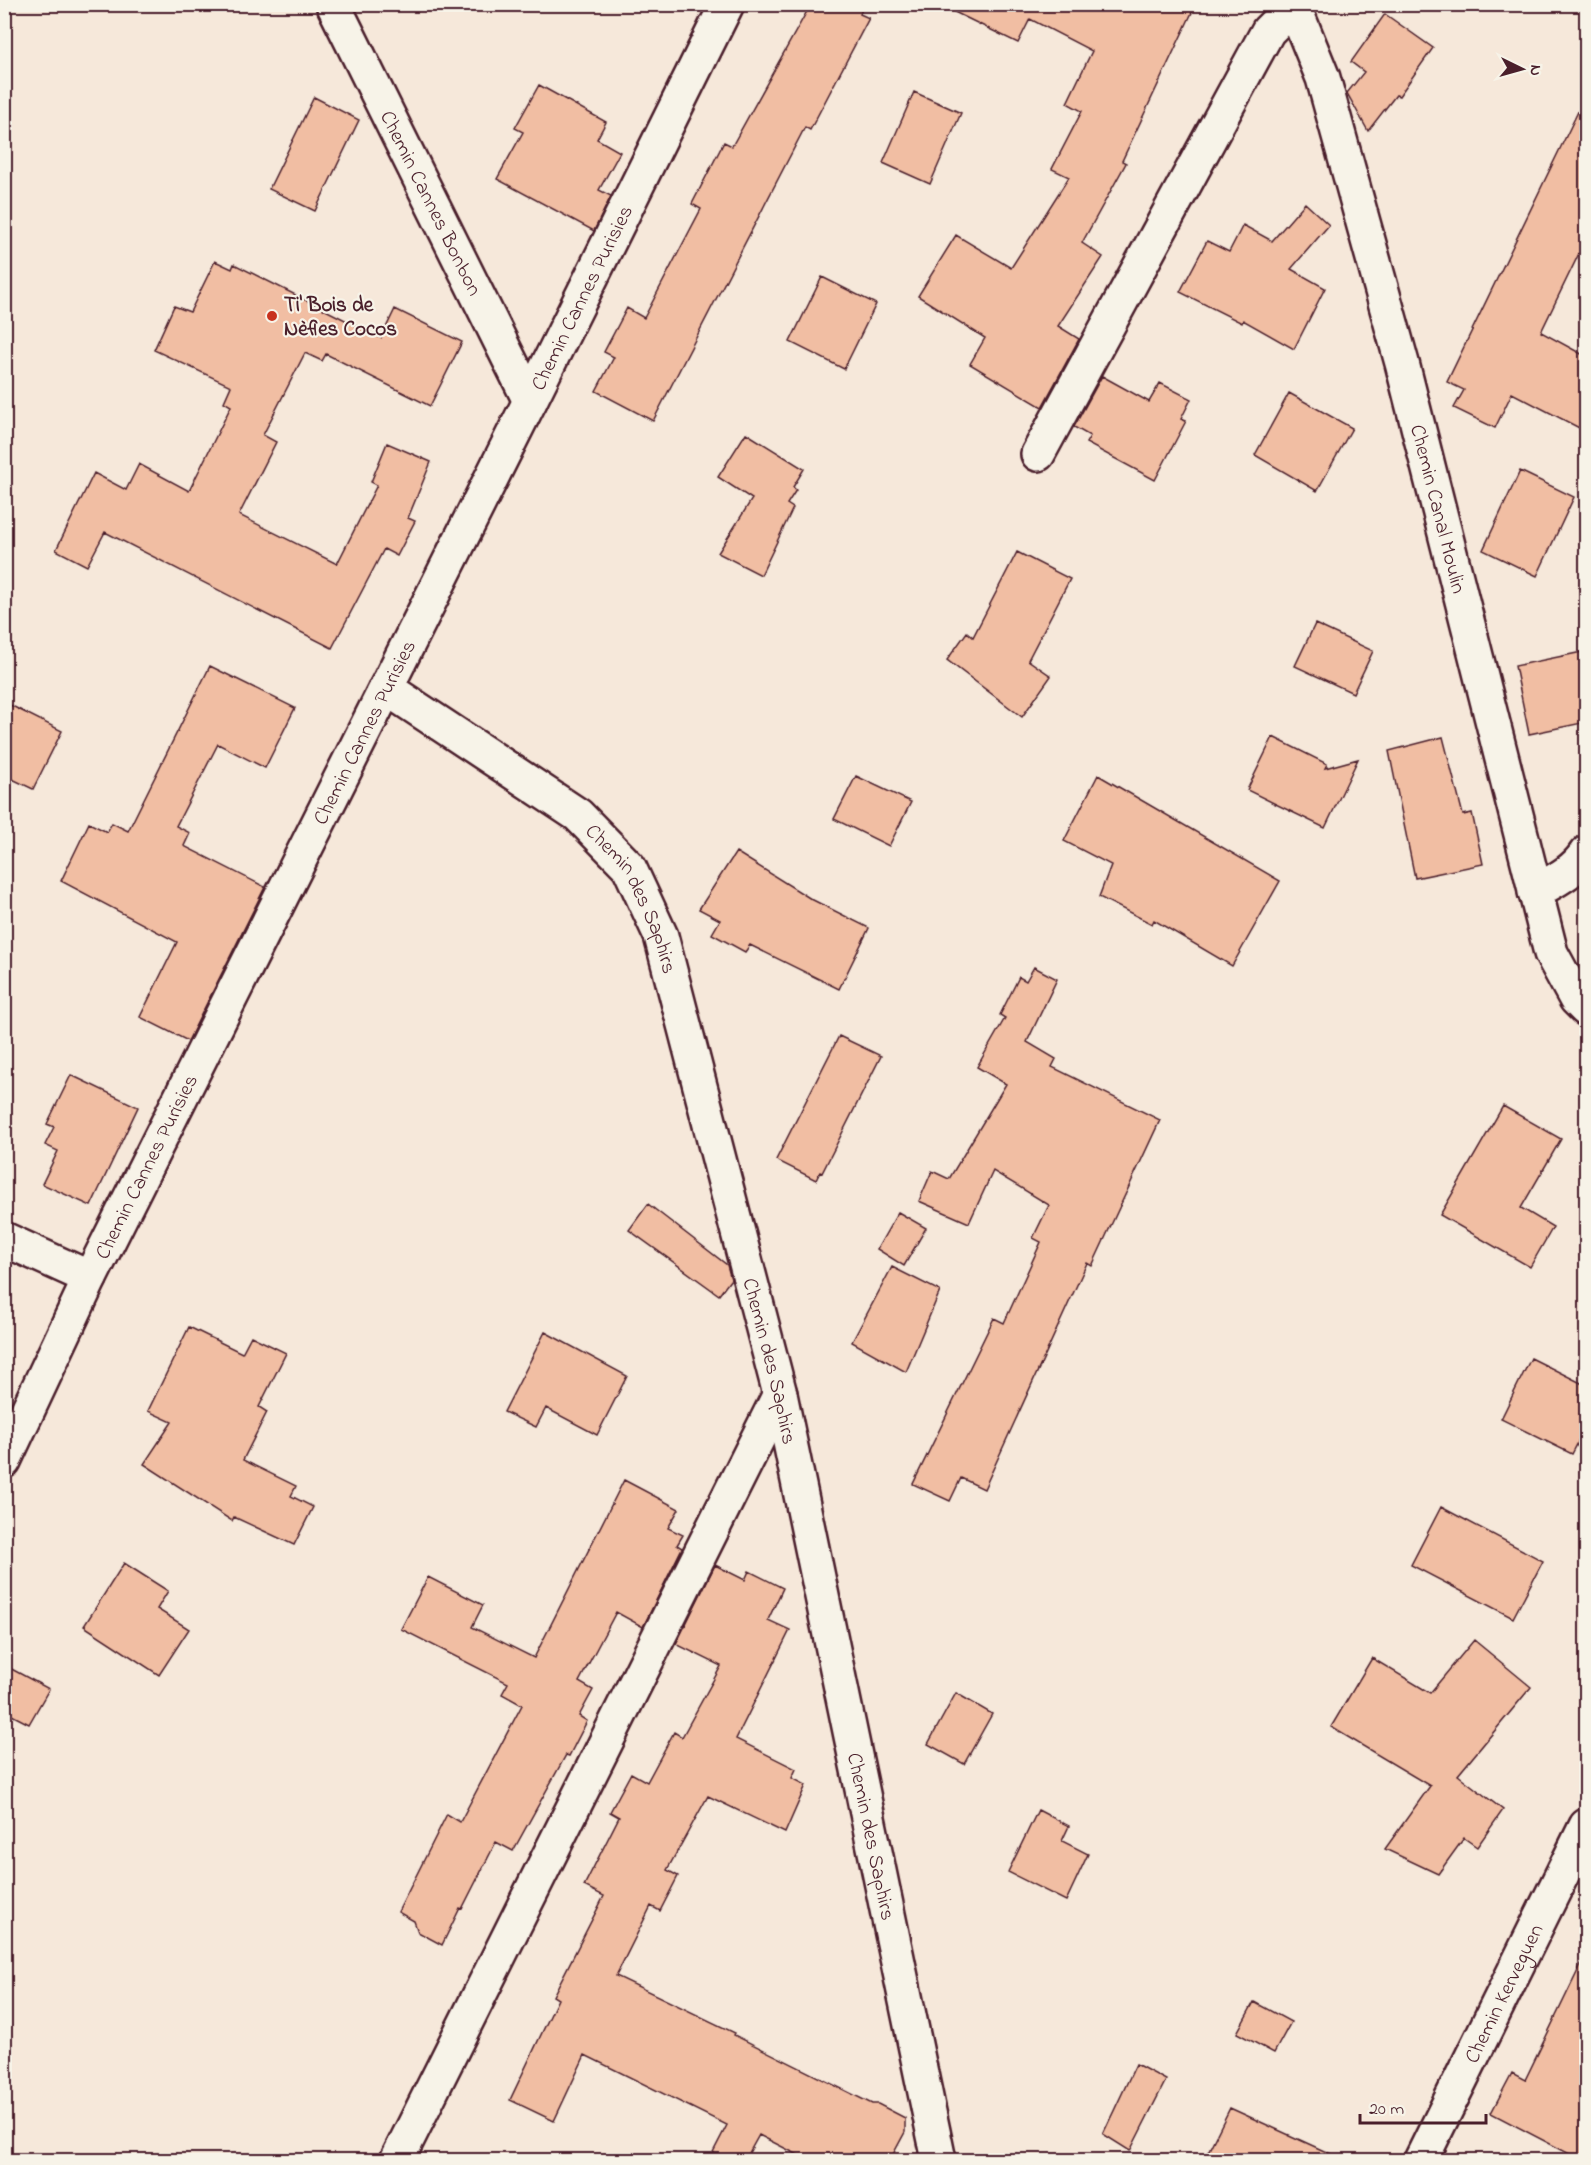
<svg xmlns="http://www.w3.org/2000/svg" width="1591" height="2165" font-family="'Indie Flower',sans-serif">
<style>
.building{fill:#f1bea3;stroke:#4a1f2b;stroke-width:1.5}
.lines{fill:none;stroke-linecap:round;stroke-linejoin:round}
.minor-casing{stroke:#4a1f2b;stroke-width:38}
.minor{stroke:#f7f3e8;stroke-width:33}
.poi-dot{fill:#c8321e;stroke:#f7f3e8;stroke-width:2}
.labels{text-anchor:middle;stroke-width:4.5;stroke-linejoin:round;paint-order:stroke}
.street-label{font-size:21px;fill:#4a1f2b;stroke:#f7f3e8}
.poi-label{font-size:21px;font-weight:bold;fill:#4a1f2b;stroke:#f7f3e8;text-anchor:start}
</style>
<rect width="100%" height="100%" fill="#f6e8da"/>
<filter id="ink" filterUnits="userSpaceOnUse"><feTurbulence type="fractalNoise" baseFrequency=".0167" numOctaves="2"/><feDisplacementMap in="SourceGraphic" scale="12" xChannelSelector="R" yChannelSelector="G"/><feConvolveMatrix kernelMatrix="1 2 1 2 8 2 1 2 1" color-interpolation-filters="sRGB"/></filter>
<g filter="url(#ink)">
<!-- building -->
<path class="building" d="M 811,4 L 864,4 L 860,14 L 869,18 L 810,130 L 805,127 L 653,421 L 596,391 L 614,357 L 604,352 L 627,308 L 644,318 L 701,209 L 692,204 L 724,142 L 732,146 Z
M 938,4 L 1196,4 L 1122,161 L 1126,163 L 1082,243 L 1103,257 L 1058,326 L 1079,339 L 1042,407 L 970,364 L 985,338 L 918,296 L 956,235 L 1011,268 L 1069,177 L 1052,169 L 1082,111 L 1067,103 L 1092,51 L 1030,19 L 1018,43 Z
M 1385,14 L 1433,48 L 1399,96 L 1396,95 L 1368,131 L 1347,93 L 1364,72 L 1351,62 Z
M 539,85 L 606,122 L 597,139 L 620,152 L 599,190 L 611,196 L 594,231 L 497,179 L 523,132 L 515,128 Z
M 914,92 L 961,113 L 930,184 L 883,163 Z
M 1587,93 L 1587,237 L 1541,332 L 1587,357 L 1587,432 L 1512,393 L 1495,428 L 1454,408 L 1464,390 L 1447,382 Z
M 314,97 L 359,120 L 315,211 L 269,189 Z
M 1305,203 L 1329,225 L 1291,269 L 1325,288 L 1294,349 L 1243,320 L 1242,323 L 1180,292 L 1207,241 L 1229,252 L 1243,225 L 1272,241 Z
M 215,261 L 232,269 L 234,264 L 381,338 L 395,309 L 462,342 L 430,406 L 326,354 L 322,361 L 305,353 L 263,435 L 276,442 L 239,515 L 337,564 L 377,485 L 371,482 L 387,443 L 431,462 L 408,518 L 415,521 L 397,556 L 384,549 L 332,648 L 105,532 L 87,566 L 56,550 L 94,473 L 126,490 L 139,464 L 189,491 L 231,406 L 224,402 L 231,386 L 154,350 L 174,306 L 190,312 Z
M 822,277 L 876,304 L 844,369 L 790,342 Z
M 1102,376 L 1149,402 L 1160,383 L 1191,399 L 1181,419 L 1186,421 L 1155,480 L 1086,443 L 1090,436 L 1074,427 Z
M 1289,393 L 1352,428 L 1317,491 L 1255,455 Z
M 746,433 L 804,469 L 793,487 L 796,490 L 787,504 L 793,508 L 761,575 L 718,553 L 752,499 L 718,477 Z
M 1520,471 L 1574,497 L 1537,576 L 1483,550 Z
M 1017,552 L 1070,579 L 1028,660 L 1051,676 L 1022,717 L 947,660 L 967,632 L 973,637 Z
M 1315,624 L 1373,651 L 1353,693 L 1295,666 Z
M 1587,651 L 1587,722 L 1529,734 L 1515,666 Z
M 210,666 L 295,708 L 265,768 L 218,744 L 176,826 L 190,833 L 184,846 L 265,887 L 188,1041 L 140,1017 L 177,942 L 61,881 L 89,823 L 107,832 L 112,823 L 128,831 Z
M 4,702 L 62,731 L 33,789 L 4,775 Z
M 1273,737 L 1327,764 L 1325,768 L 1358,759 L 1325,828 L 1247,790 Z
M 1443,737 L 1463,815 L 1472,813 L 1483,864 L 1415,878 L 1389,751 Z
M 1098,775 L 1280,881 L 1232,966 L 1154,920 L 1152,924 L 1099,897 L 1111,865 L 1064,841 Z
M 856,776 L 911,802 L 889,846 L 834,819 Z
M 736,852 L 811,899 L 869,928 L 839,989 L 750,945 L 745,952 L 712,934 L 720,920 L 699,909 Z
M 1034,967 L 1057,979 L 1027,1042 L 1056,1059 L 1052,1067 L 1160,1120 L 1092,1266 L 1087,1263 L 984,1489 L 961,1478 L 950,1501 L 913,1484 L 994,1318 L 1004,1323 L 1041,1242 L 1033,1238 L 1049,1205 L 993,1171 L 969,1223 L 919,1201 L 932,1171 L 949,1179 L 1006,1084 L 977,1067 L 1005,1018 L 1000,1015 L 1019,977 L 1026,981 Z
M 839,1036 L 881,1056 L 822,1173 L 820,1172 L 816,1180 L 776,1160 Z
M 71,1075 L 138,1107 L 91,1206 L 42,1184 L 58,1151 L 45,1145 L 54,1127 L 47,1124 Z
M 1503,1106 L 1561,1139 L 1521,1208 L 1553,1227 L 1530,1267 L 1440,1215 Z
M 648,1204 L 727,1265 L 731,1279 L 719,1295 L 629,1230 Z
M 898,1212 L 926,1228 L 904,1266 L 877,1249 Z
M 892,1267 L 940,1291 L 906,1372 L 852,1342 Z
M 189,1327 L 242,1353 L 251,1336 L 286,1353 L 259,1407 L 267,1412 L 243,1460 L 296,1486 L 291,1496 L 313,1507 L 294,1545 L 234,1517 L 232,1521 L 144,1464 L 172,1422 L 148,1411 Z
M 545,1332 L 627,1376 L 597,1435 L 546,1408 L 536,1427 L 504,1412 Z
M 1531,1358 L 1587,1386 L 1587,1425 L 1572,1454 L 1501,1419 Z
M 624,1480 L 679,1509 L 668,1528 L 683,1535 L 677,1545 L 682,1548 L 643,1627 L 616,1612 L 579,1682 L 593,1690 L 579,1716 L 587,1721 L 569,1756 L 566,1755 L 513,1851 L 496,1842 L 462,1909 L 460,1908 L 442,1945 L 418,1932 L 414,1921 L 398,1912 L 447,1814 L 460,1822 L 522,1705 L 502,1694 L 508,1683 L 401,1629 L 428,1577 L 483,1605 L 472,1627 L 534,1658 Z
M 1441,1507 L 1543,1561 L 1513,1618 L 1411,1565 Z
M 124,1563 L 168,1591 L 157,1609 L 189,1629 L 159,1675 L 84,1626 Z
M 715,1565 L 745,1580 L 749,1571 L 783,1588 L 768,1620 L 790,1630 L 736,1739 L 796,1769 L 792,1778 L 806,1785 L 785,1833 L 708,1796 L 667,1870 L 678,1876 L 660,1911 L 651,1906 L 616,1976 L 735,2033 L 734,2035 L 872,2104 L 878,2104 L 905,2118 L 905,2132 L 890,2160 L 808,2160 L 759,2135 L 745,2160 L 709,2160 L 727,2125 L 585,2055 L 554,2121 L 510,2100 L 558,1999 L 553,1996 L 604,1896 L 584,1886 L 619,1817 L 610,1812 L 631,1773 L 647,1782 L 674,1732 L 682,1737 L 721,1666 L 676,1644 Z
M 1474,1640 L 1531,1687 L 1458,1775 L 1503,1810 L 1477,1847 L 1464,1838 L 1438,1874 L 1385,1849 L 1430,1786 L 1331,1727 L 1372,1658 L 1430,1693 Z
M 4,1665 L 49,1689 L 29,1724 L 4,1711 Z
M 956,1693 L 992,1714 L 964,1764 L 928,1744 Z
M 1038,1810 L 1069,1826 L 1062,1841 L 1088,1854 L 1066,1901 L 1008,1872 Z
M 1587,1952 L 1587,2160 L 1581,2160 L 1491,2113 L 1512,2073 L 1525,2080 Z
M 1254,2002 L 1291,2022 L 1274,2053 L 1237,2033 Z
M 1136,2064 L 1166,2080 L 1130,2151 L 1103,2134 Z
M 1230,2108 L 1344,2160 L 1204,2160 Z"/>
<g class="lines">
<defs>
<g id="minor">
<path id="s1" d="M 333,4 L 530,401"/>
<path id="s2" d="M 1293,4 L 1323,78 L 1402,363 L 1551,953 L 1576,999 L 1586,1009"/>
<path d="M 1038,454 L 1268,31 L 1293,6"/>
<path id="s3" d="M 386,688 L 578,815 L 629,867 L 661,936 L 780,1394 L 939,2160"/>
<path d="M 1535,892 C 1554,881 1575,871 1586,853"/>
<path d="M 4,1239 L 90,1278"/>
<path id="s4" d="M 4,1461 L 90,1278 L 530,401 L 727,4"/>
<path d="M 397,2160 L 780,1394"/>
<path id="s5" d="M 1421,2160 L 1586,1826"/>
</g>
</defs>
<!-- minor casing -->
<use href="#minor" class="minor-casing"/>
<!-- minor -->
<use href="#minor" class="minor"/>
</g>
</g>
<!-- markers -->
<circle class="poi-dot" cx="272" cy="316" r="6"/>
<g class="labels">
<!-- street labels -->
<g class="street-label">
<text dy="7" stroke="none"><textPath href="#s1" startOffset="222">Chemin Cannes Bonbon</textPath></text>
<text dy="7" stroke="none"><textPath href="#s4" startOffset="1299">Chemin Cannes Purisies</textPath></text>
<text dy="7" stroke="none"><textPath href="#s2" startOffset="526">Chemin Canal Moulin</textPath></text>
<text dy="7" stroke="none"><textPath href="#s4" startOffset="813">Chemin Cannes Purisies</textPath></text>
<text dy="7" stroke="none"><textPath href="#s3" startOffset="332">Chemin des Saphirs</textPath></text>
<text dy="7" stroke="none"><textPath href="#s4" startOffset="327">Chemin Cannes Purisies</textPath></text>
<text dy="7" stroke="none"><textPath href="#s3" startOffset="818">Chemin des Saphirs</textPath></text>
<text dy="7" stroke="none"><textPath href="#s3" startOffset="1304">Chemin des Saphirs</textPath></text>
<text dy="7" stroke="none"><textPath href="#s5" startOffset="186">Chemin Kerveguen</textPath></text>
</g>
<!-- poi labels -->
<g class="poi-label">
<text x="284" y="311">Ti' Bois de<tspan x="284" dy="24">Nèfles Cocos</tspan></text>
</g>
</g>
<!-- margin -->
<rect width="1591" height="2165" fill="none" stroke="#f7f3e8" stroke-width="24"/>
<rect x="12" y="12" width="1567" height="2141" fill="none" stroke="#4a1f2b" stroke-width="2" filter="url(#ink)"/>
<!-- north arrow -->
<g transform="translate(1522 69) rotate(95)" stroke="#f7f3e8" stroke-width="4.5" paint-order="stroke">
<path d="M0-4.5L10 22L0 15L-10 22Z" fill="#4a1f2b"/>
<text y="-9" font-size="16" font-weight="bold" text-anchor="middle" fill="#4a1f2b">N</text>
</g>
<!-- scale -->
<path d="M1360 2114v9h126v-9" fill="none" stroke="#4a1f2b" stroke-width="3"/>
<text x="1369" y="2114" font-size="18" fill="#4a1f2b" stroke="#f7f3e8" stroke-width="4.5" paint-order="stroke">20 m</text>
</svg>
